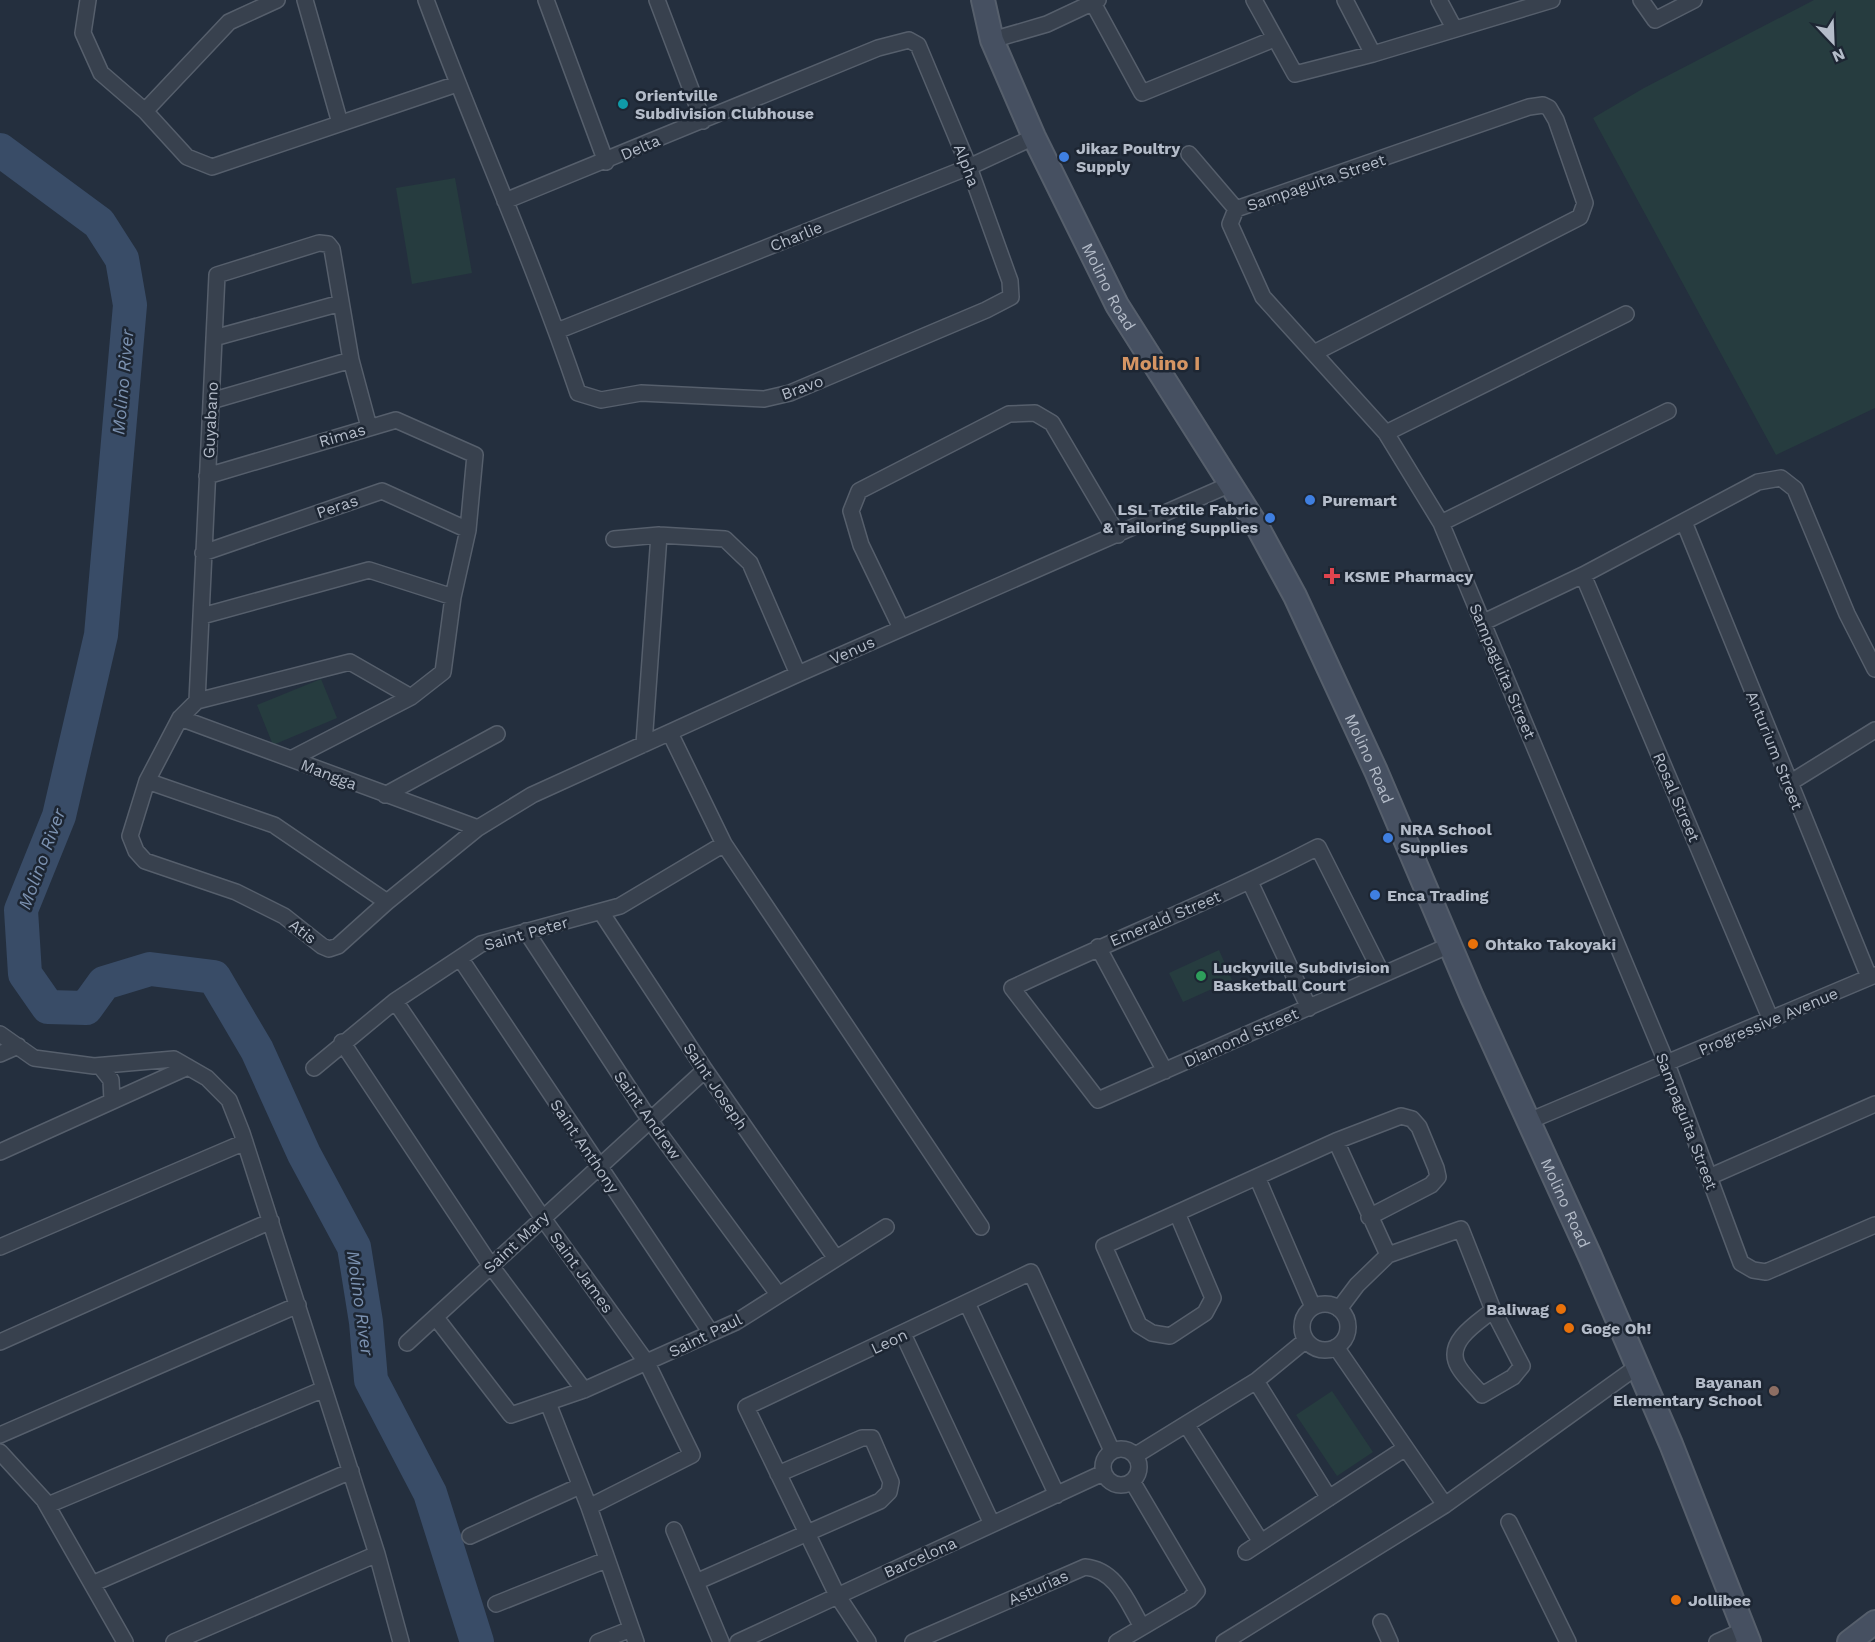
<svg xmlns="http://www.w3.org/2000/svg" width="1875" height="1642" font-family="'Work Sans',sans-serif">
<style>
.green{fill:#263c3f}
.lines{fill:none;stroke-linecap:round;stroke-linejoin:round}
.river{stroke:#394c67;stroke-width:34}
.street-casing{stroke:#565f6c;stroke-width:18}
.secondary-casing{stroke:#565f6c;stroke-width:26}
.street{stroke:#38414e;stroke-width:15}
.secondary{stroke:#465061;stroke-width:22}
.culture-dot{fill:#0f9aa8;stroke:#1d2633;stroke-width:2}
.shop-dot{fill:#3f7fe0;stroke:#1d2633;stroke-width:2}
.health-dot{fill:#e0444e;stroke:#1d2633;stroke-width:2}
.food-dot{fill:#e8710a;stroke:#1d2633;stroke-width:2}
.leisure-dot{fill:#2e9e5b;stroke:#1d2633;stroke-width:2}
.education-dot{fill:#8d6e63;stroke:#1d2633;stroke-width:2}
.labels{text-anchor:middle;stroke-width:5;stroke-linejoin:round;paint-order:stroke}
.poi-label{font-size:16px;font-weight:bold;fill:#b4bcc9;stroke:#1d2633;text-anchor:start}
.street-label{font-size:16px;fill:#b4bcc9;stroke:#1d2633}
.water-label{font-size:18px;font-style:italic;fill:#7c92b1;stroke:#1d2633}
.quarter-label{font-size:20px;font-weight:bold;fill:#d59563;stroke:#1d2633}
</style>
<rect width="100%" height="100%" fill="#242f3e"/>
<!-- green -->
<path class="green" d="M 1814,0 L 1875,0 L 1875,408 L 1776,455 L 1593,118 L 1644,88 Z
M 455,178 L 472,273 L 412,284 L 396,188 Z
M 321,679 L 337,718 L 273,745 L 257,705 Z
M 1219,950 L 1232,980 L 1183,1002 L 1169,973 Z
M 1332,1391 L 1373,1452 L 1337,1476 L 1296,1415 Z"/>
<g class="lines">
<!-- river -->
<path class="river" d="M 0,150 L 99,223 L 122,259 L 130,305 L 101,635 L 59,816 L 21,910 L 25,974 L 48,1007 L 86,1008 L 104,983 L 150,969 L 214,977 L 257,1050 L 304,1154 L 354,1247 L 366,1322 L 371,1380 L 430,1493 L 477,1642"/>
<defs>
<path id="street" d="M 88,0 L 83,33 L 101,73 L 145,111 L 187,157 L 212,167 L 457,84
M 305,0 L 340,123
M 426,0 C 475,132 533,260 578,393 L 601,400 L 641,393 L 764,399 L 790,393 L 986,310 L 1011,297 L 1010,281 L 969,167 L 918,45 L 909,40 L 878,48 L 505,201
M 546,0 L 606,162
M 657,0 L 703,121
M 1254,0 L 1295,74 L 1373,54 L 1552,0
M 1345,0 L 1373,54
M 1439,0 L 1454,28
M 1641,0 L 1655,20 L 1694,0
M 1093,3 L 1142,93 L 1274,39
M 992,40 L 1047,24 L 1098,0
M 145,111 L 229,22 L 277,0
M 1189,154 L 1236,209
M 557,331 L 969,167 L 1034,137
M 214,338 L 341,303
M 1314,353 L 1580,217 L 1585,203 L 1556,120 L 1549,108 L 1543,105 L 1529,107 L 1236,209 L 1230,224 L 1263,297 L 1386,433 L 1441,523 L 1667,1064 L 1741,1263 L 1753,1270 L 1766,1272 L 1875,1225
M 211,401 L 351,360
M 369,427 L 351,360 L 332,249 L 328,244 L 319,243 L 217,275 L 197,701 L 180,718 L 147,781 L 130,836 L 136,851 L 145,861 L 236,892 L 284,916 L 322,946 L 329,949 L 338,946 L 387,902 L 478,828 L 532,795 L 798,674 L 1231,484
M 1386,433 L 1626,314
M 207,476 L 396,420 L 475,455 L 468,530 L 453,597 L 443,672 L 411,697 L 291,759
M 1684,522 L 1869,977
M 1441,523 L 1668,411
M 614,539 L 659,535 L 725,539 L 750,563 L 798,674
M 203,553 L 382,491 L 468,530
M 1583,575 L 1771,1020
M 202,616 L 369,570 L 453,597
M 1484,622 L 1583,575 L 1758,482 L 1781,478 L 1795,489 L 1847,614 L 1875,669
M 901,628 L 861,545 L 851,511 L 859,491 L 1009,414 L 1035,413 L 1052,423 L 1118,535
M 197,701 L 350,662 L 411,697
M 180,718 L 478,828
M 670,733 L 724,844 L 981,1227
M 644,744 L 659,535
M 147,781 L 274,825 L 387,902
M 1788,784 L 1875,730
M 385,795 L 497,734
M 1250,882 L 1309,1008
M 601,912 L 705,1070 L 835,1257
M 526,931 L 651,1122 L 778,1294
M 1098,947 L 1165,1071
M 460,958 L 711,1333
M 1382,974 L 1318,847 C 1218,899 1113,940 1012,988 L 1098,1100 L 1450,945
M 395,1001 L 542,1217 L 647,1363 L 692,1455 L 589,1507
M 0,1034 L 34,1058 L 94,1066 L 174,1059 L 207,1078 L 229,1100 L 242,1133 L 377,1554 L 401,1642
M 342,1042 L 491,1266 L 584,1390
M 0,1054 L 18,1046
M 100,1066 L 111,1080 L 112,1101
M 314,1068 L 395,1001 L 481,944 L 620,906 L 724,844
M 1529,1121 L 1875,975
M 1336,1141 L 1388,1255
M 0,1152 L 188,1067
M 1257,1177 L 1313,1307
M 1709,1177 L 1875,1104
M 1177,1213 L 1213,1298 L 1205,1313 L 1170,1336 L 1152,1333 L 1139,1325 L 1104,1246 L 1336,1141 L 1401,1116 L 1412,1119 L 1419,1127 L 1436,1168 L 1438,1177 L 1431,1185 L 1369,1217
M 0,1247 L 245,1142
M 967,1303 L 1057,1495
M1302 1327a23 23 0 1 1 46 0a23 23 0 1 1-46 0Z
M 1339,1309 L 1357,1285 L 1388,1255 L 1461,1229 L 1493,1310 L 1522,1366 L 1513,1377 L 1482,1395 C 1475,1386 1459,1372 1456,1361 C 1449,1339 1479,1322 1493,1310
M 437,1319 L 511,1415 L 584,1390 L 736,1322 L 886,1227
M 903,1334 L 992,1524
M 0,1342 L 271,1221
M 407,1343 L 705,1070
M 1336,1347 L 1445,1505
M 1256,1381 L 1329,1498
M 548,1403 L 589,1507 L 636,1642
M 1186,1424 L 1261,1542
M 0,1435 L 298,1305
M1103 1467a18 18 0 1 1 36 0a18 18 0 1 1-36 0Z
M 0,1452 L 44,1500 L 125,1642
M 1136,1455 L 1256,1381 L 1306,1340
M 48,1505 L 324,1389
M 1509,1522 L 1568,1642
M 674,1530 L 721,1642
M 470,1536 L 580,1486
M 1246,1552 L 1404,1449
M 696,1582 L 880,1501 L 889,1492 L 891,1482 L 872,1438 L 862,1438 L 778,1474
M 92,1584 L 351,1471
M 496,1604 L 606,1560
M 1381,1622 L 1390,1642
M 174,1642 L 377,1554
M 598,1642 L 631,1629
M 738,1642 L 1103,1473
M 868,1642 L 837,1595 L 746,1407 L 1031,1272 L 1112,1451
M 913,1642 L 1085,1567 C 1116,1570 1127,1601 1141,1625
M 1117,1642 L 1190,1599 L 1197,1591 L 1132,1481
M 1224,1642 L 1445,1505 L 1638,1366
M 1717,1642 L 1744,1630"/>
<g id="secondary">
<path id="s1" d="M 983,0 L 992,40 L 1034,137 L 1117,305 L 1257,526 L 1295,596 L 1376,771 L 1472,997 L 1590,1256 L 1671,1444 L 1749,1642"/>
<path d="M 1849,1642 L 1875,1622"/>
</g>
</defs>
<!-- street casing -->
<use href="#street" class="street-casing"/>
<!-- secondary casing -->
<use href="#secondary" class="secondary-casing"/>
<!-- street -->
<use href="#street" class="street"/>
<!-- secondary -->
<use href="#secondary" class="secondary"/>
</g>
<!-- markers -->
<circle class="culture-dot" cx="623" cy="104" r="6"/>
<g class="shop-dot">
<circle cx="1064" cy="157" r="6"/>
<circle cx="1310" cy="500" r="6"/>
<circle cx="1270" cy="518" r="6"/>
<circle cx="1388" cy="838" r="6"/>
<circle cx="1375" cy="895" r="6"/>
</g>
<path class="health-dot" d="M1329 567h6v6h6v6h-6v6h-6v-6h-6v-6h6z"/>
<g class="food-dot">
<circle cx="1473" cy="944" r="6"/>
<circle cx="1561" cy="1309" r="6"/>
<circle cx="1569" cy="1328" r="6"/>
<circle cx="1676" cy="1600" r="6"/>
</g>
<circle class="leisure-dot" cx="1201" cy="976" r="6"/>
<circle class="education-dot" cx="1774" cy="1391" r="6"/>
<g class="labels">
<!-- poi labels -->
<g class="poi-label">
<text x="635" y="101">Orientville<tspan x="635" dy="18">Subdivision Clubhouse</tspan></text>
<text x="1076" y="154">Jikaz Poultry<tspan x="1076" dy="18">Supply</tspan></text>
<text x="1322" y="506">Puremart</text>
<text x="1258" y="515" text-anchor="end">LSL Textile Fabric<tspan x="1258" dy="18">&amp; Tailoring Supplies</tspan></text>
<text x="1344" y="582">KSME Pharmacy</text>
<text x="1400" y="835">NRA School<tspan x="1400" dy="18">Supplies</tspan></text>
<text x="1387" y="901">Enca Trading</text>
<text x="1485" y="950">Ohtako Takoyaki</text>
<text x="1213" y="973">Luckyville Subdivision<tspan x="1213" dy="18">Basketball Court</tspan></text>
<text x="1549" y="1315" text-anchor="end">Baliwag</text>
<text x="1581" y="1334">Goge Oh!</text>
<text x="1762" y="1388" text-anchor="end">Bayanan<tspan x="1762" dy="18">Elementary School</tspan></text>
<text x="1688" y="1606">Jollibee</text>
</g>
<!-- street labels -->
<g class="street-label">
<text transform="translate(640 147) rotate(-23)" y="6">Delta</text>
<text transform="translate(967 165) rotate(69)" y="6">Alpha</text>
<text transform="translate(1316 182) rotate(-19)" y="6">Sampaguita Street</text>
<text transform="translate(796 236) rotate(-22)" y="6">Charlie</text>
<text dy="6" stroke="none"><textPath href="#s1" startOffset="314">Molino Road</textPath></text>
<text transform="translate(802 387) rotate(-20)" y="6">Bravo</text>
<text transform="translate(210 420) rotate(-87)" y="6">Guyabano</text>
<text transform="translate(342 435) rotate(-16)" y="6">Rimas</text>
<text transform="translate(337 506) rotate(-19)" y="6">Peras</text>
<text transform="translate(852 650) rotate(-24)" y="6">Venus</text>
<text transform="translate(1503 671) rotate(67)" y="6">Sampaguita Street</text>
<text transform="translate(1775 750) rotate(68)" y="6">Anturium Street</text>
<text dy="6" stroke="none"><textPath href="#s1" startOffset="854">Molino Road</textPath></text>
<text transform="translate(329 774) rotate(21)" y="6">Mangga</text>
<text transform="translate(1677 797) rotate(67)" y="6">Rosal Street</text>
<text transform="translate(1165 918) rotate(-23)" y="6">Emerald Street</text>
<text transform="translate(303 931) rotate(38)" y="6">Atis</text>
<text transform="translate(526 933) rotate(-16)" y="6">Saint Peter</text>
<text transform="translate(1768 1021) rotate(-23)" y="6">Progressive Avenue</text>
<text transform="translate(1241 1037) rotate(-24)" y="6">Diamond Street</text>
<text transform="translate(716 1086) rotate(56)" y="6">Saint Joseph</text>
<text transform="translate(648 1115) rotate(55)" y="6">Saint Andrew</text>
<text transform="translate(1687 1121) rotate(69)" y="6">Sampaguita Street</text>
<text transform="translate(585 1146) rotate(56)" y="6">Saint Anthony</text>
<text dy="6" stroke="none"><textPath href="#s1" startOffset="1340">Molino Road</textPath></text>
<text transform="translate(516 1242) rotate(-43)" y="6">Saint Mary</text>
<text transform="translate(582 1272) rotate(54)" y="6">Saint James</text>
<text transform="translate(705 1335) rotate(-26)" y="6">Saint Paul</text>
<text transform="translate(889 1341) rotate(-25)" y="6">Leon</text>
<text transform="translate(920 1557) rotate(-24)" y="6">Barcelona</text>
<text transform="translate(1038 1587) rotate(-24)" y="6">Asturias</text>
</g>
<!-- water labels -->
<g class="water-label">
<text transform="translate(123 382) rotate(-85)" y="6">Molino River</text>
<text transform="translate(42 859) rotate(-70)" y="6">Molino River</text>
<text transform="translate(360 1303) rotate(82)" y="6">Molino River</text>
</g>
<!-- quarter labels -->
<g class="quarter-label">
<text x="1161" y="370">Molino I</text>
</g>
</g>
<!-- north arrow -->
<g transform="translate(1833 42) rotate(157)" stroke="#1d2633" stroke-width="4.5" paint-order="stroke">
<path d="M0-4.5L10 22L0 15L-10 22Z" fill="#b4bcc9"/>
<text y="-9" font-size="16" font-weight="bold" text-anchor="middle" fill="#b4bcc9">N</text>
</g>
</svg>
